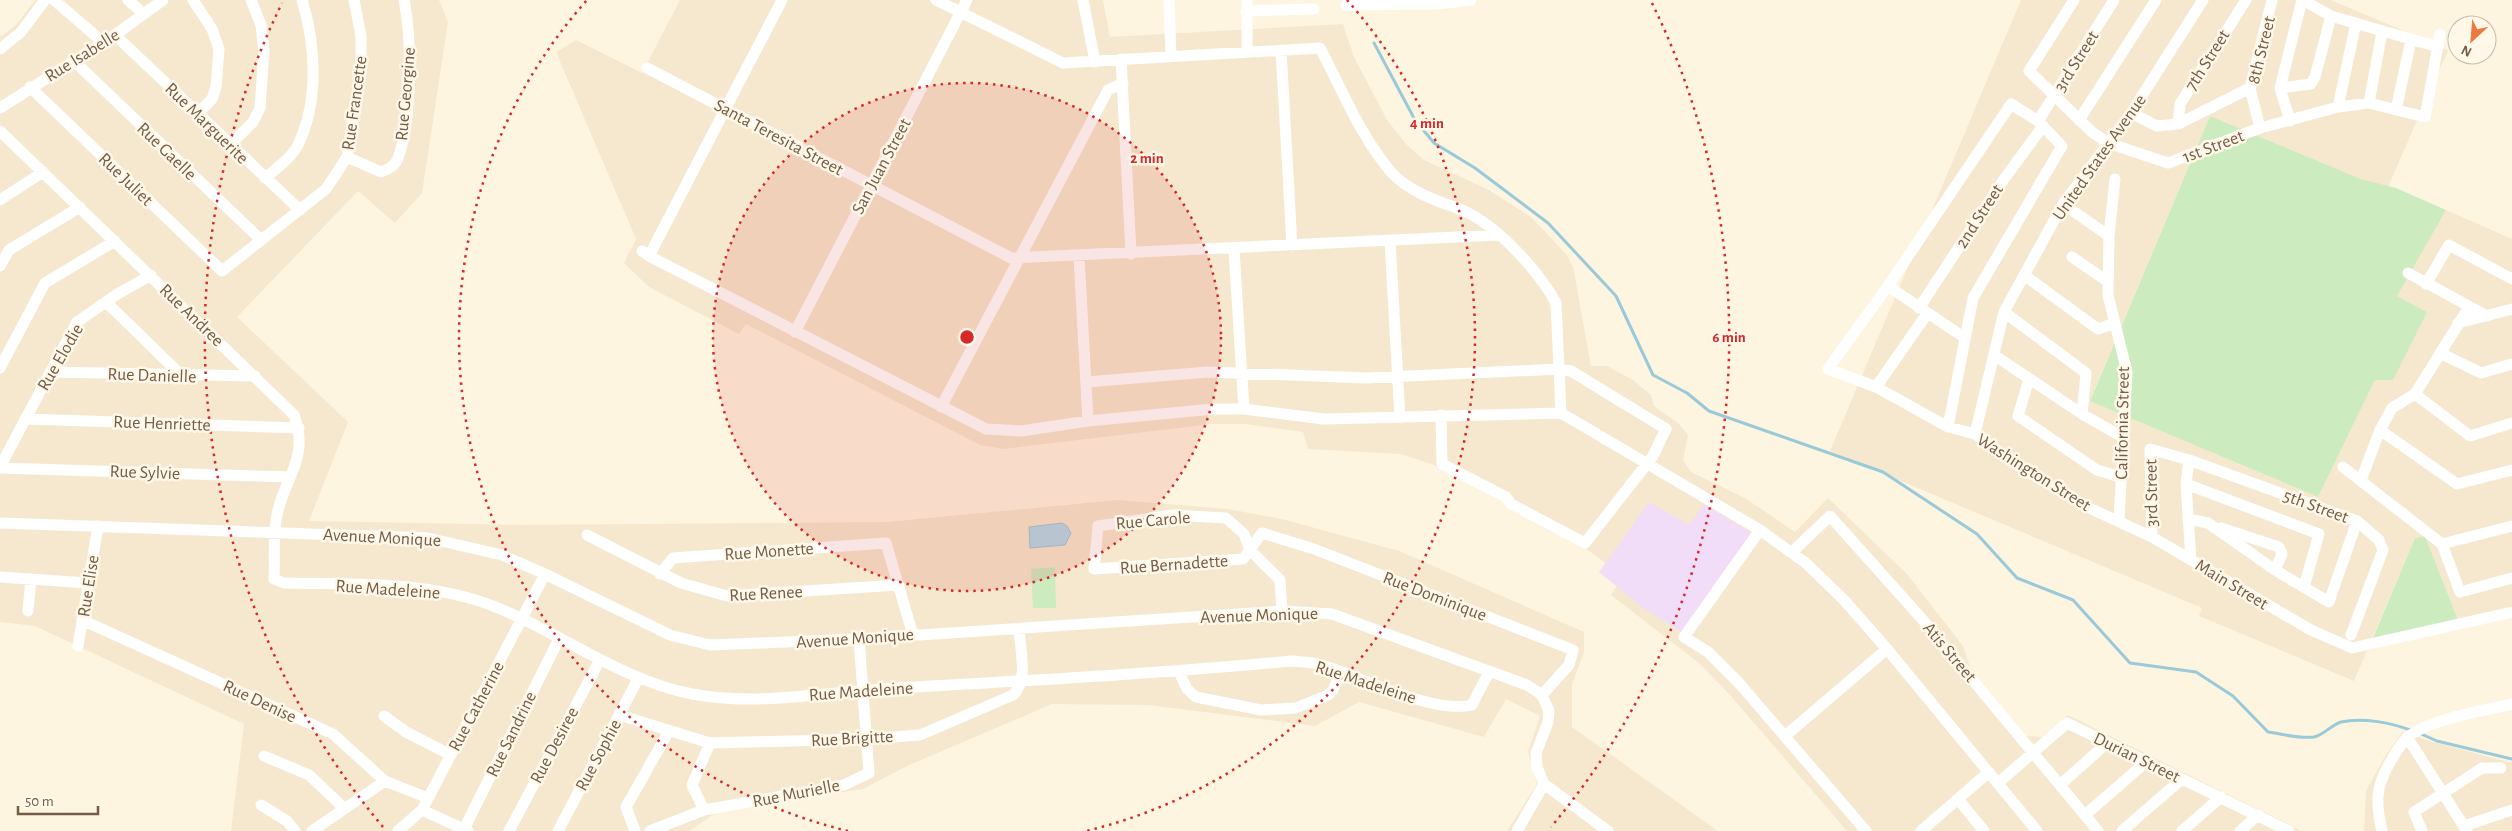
<svg xmlns="http://www.w3.org/2000/svg" width="2512" height="831" font-family="'Alegreya Sans',sans-serif">
<style>
.residential{fill:#f5e8cf}
.education{fill:#f2ddf9}
.green{fill:#ccebbf}
.water{fill:#b4dae7;stroke:#9ac9d9}
.lines{fill:none;stroke-linecap:round;stroke-linejoin:round}
.stream{stroke:#9ac9d9;stroke-width:3}
.minor{stroke:#fff;stroke-width:11}
.ring{fill:none;stroke:#d62828;stroke-width:2.5;stroke-dasharray:2.5 5}
.labels{text-anchor:middle;stroke-width:5;stroke-linejoin:round;paint-order:stroke}
.street-label{font-size:18px;fill:#755c47;stroke:#fff8e8}
.centre{fill:#d62828;stroke:#fff8e8;stroke-width:2.5}
.ring-label{font-size:15px;text-anchor:middle;font-weight:bold;fill:#d62828;stroke:#fff8e8;stroke-width:5;stroke-linejoin:round;paint-order:stroke}
</style>
<rect width="100%" height="100%" fill="#fdf5e0"/>
<!-- residential -->
<path class="residential" d="M 35,0 L 439,0 L 448,22 L 422,193 L 395,223 L 358,191 L 237,317 L 348,422 L 309,521 L 523,525 L 886,522 L 1118,500 L 1228,509 L 1282,519 L 1399,551 L 1584,632 L 1584,652 L 1572,684 L 1572,727 L 1718,831 L 1507,831 L 1537,784 L 1528,752 L 1540,716 L 1506,699 L 1484,737 L 1359,702 L 1315,726 L 1148,705 L 1052,704 L 907,766 L 863,789 L 718,811 L 690,831 L 231,831 L 244,724 L 35,626 L 0,622 L 0,37 L 16,25 Z
M 680,0 L 1103,0 L 1110,37 L 1343,24 L 1354,57 L 1387,120 L 1406,144 L 1424,160 L 1489,190 L 1531,217 L 1566,254 L 1573,267 L 1591,366 L 1607,366 L 1633,380 L 1651,395 L 1654,406 L 1679,424 L 1688,435 L 1683,460 L 1691,472 L 1745,498 L 1795,532 L 1828,498 L 1907,574 L 1963,646 L 1971,670 L 2026,736 L 2042,737 L 2068,715 L 2302,831 L 1847,831 L 1730,695 L 1700,664 L 1611,595 L 1623,576 L 1585,548 L 1503,499 L 1437,466 L 1401,454 L 1308,449 L 1303,432 L 1245,424 L 1212,424 L 1004,449 L 980,445 L 746,324 L 739,334 L 649,287 L 624,263 L 636,239 L 556,52 L 576,40 L 642,73 Z
M 2021,0 L 2331,0 L 2448,50 L 2388,187 L 2361,179 L 2210,116 L 2090,400 L 2318,497 L 2375,380 L 2427,312 L 2396,296 L 2446,210 L 2512,239 L 2512,608 L 2458,620 L 2425,536 L 2415,538 L 2354,681 L 2199,616 L 2202,608 L 1830,451 Z
M 2403,731 L 2426,740 L 2512,763 L 2512,831 L 2364,831 L 2366,791 L 2384,758 Z"/>
<!-- education -->
<path class="education" d="M 1649,502 L 1689,525 L 1704,504 L 1751,533 L 1681,632 L 1642,607 L 1599,572 Z"/>
<!-- green -->
<path class="green" d="M 2210,116 L 2361,179 L 2396,188 L 2446,210 L 2397,296 L 2427,312 L 2393,380 L 2375,380 L 2318,497 L 2090,401 Z
M 2425,536 L 2458,620 L 2373,638 L 2415,538 Z
M 1055,567 L 1056,608 L 1033,608 L 1031,569 Z"/>
<!-- water -->
<path class="water" d="M 1062,523 L 1067,526 L 1071,533 L 1065,545 L 1030,548 L 1029,527 Z"/>
<g class="lines">
<!-- stream -->
<path class="stream" d="M 1374,43 L 1415,120 L 1434,143 L 1475,168 L 1548,223 L 1616,296 L 1653,375 L 1687,393 L 1709,411 L 1883,472 L 1977,534 L 2017,578 L 2073,600 L 2130,663 L 2196,672 L 2233,696 L 2268,732 C 2282,734 2300,739 2314,737 C 2324,735 2331,725 2341,722 C 2363,717 2392,723 2413,731
M 2419,733 L 2437,741 L 2512,759"/>
<!-- minor -->
<path class="minor" d="M 54,0 L 104,43
M 128,0 L 144,14
M 193,0 L 212,29 L 219,49 L 216,87 L 212,99 L 197,114
M 936,0 L 1063,63 L 1320,48 C 1342,89 1361,138 1392,173 C 1411,193 1438,201 1462,210 C 1497,225 1538,270 1556,303 L 1561,413
M 1083,0 L 1095,62
M 1169,0 L 1171,56
M 1247,0 L 1247,52
M 2074,0 L 2029,71 L 2092,132 L 2108,143 L 2168,163 L 2260,128 L 2338,107 L 2369,103 L 2425,117 L 2440,34
M 2303,0 L 2331,16 L 2438,47
M 1346,5 L 1438,4 L 1471,0
M 1246,11 L 1314,9
M 115,35 L 300,210
M 0,49 L 21,32 L 45,0
M 1281,50 L 1292,246
M 1121,59 L 1131,254
M 74,61 L 261,240
M 647,68 L 1011,258 L 1500,235
M 30,87 L 222,271 L 326,189 L 347,157 L 361,69 L 361,36 L 354,0
M 2280,88 L 2311,84 L 2315,77 L 2331,16
M 2369,103 L 2382,32
M 2338,107 L 2356,23
M 0,108 L 115,35 L 163,0
M 2396,110 L 2411,40
M 2131,113 L 2157,126 L 2178,124 L 2250,88
M 2079,120 L 2156,0
M 2038,121 L 2114,0
M 2290,121 L 2280,88 L 2302,0
M 2178,124 L 2180,104 L 2246,0
M 2260,128 L 2250,88 L 2272,0
M 0,131 L 294,415 C 311,461 281,480 276,521 C 273,540 275,560 274,579 L 284,583 C 355,585 431,580 498,608 C 564,635 621,680 692,694 C 754,706 821,693 883,689 C 1019,681 1155,674 1291,661 C 1300,662 1310,662 1318,664 C 1358,675 1433,715 1472,705 L 1489,672
M 230,145 L 253,122 L 260,108 L 264,52 L 261,25 L 251,0
M 347,157 L 381,172 C 389,169 395,166 398,158 C 412,121 412,38 404,0
M 265,178 C 277,168 291,158 298,145 C 319,101 316,45 302,0
M 2115,179 L 2109,236 L 2108,295 L 2127,372 L 2119,521
M 0,200 L 43,172
M 2063,204 L 2109,236
M 1390,241 L 1400,418
M 1234,249 L 1244,409
M 642,251 L 649,256 L 986,429 L 1021,431 L 1088,421 L 1213,409 L 1244,409 L 1324,419 L 1561,413 L 1760,530 L 1807,564 L 1844,600 L 1887,649 L 2037,831
M 649,256 L 782,0
M 1079,256 L 1088,421
M 2072,257 L 2107,281
M 0,266 L 9,250 L 80,207
M 2408,273 L 2487,316
M 2024,275 L 2098,329 L 2115,323
M 2426,284 L 2449,245 L 2512,279
M 1888,286 L 1965,338
M 106,302 L 182,376
M 1919,308 L 2002,182 L 2043,126
M 2004,312 L 2086,373 L 2082,414
M 2458,323 L 2512,309
M 795,332 L 967,0
M 2440,353 L 2481,373 L 2512,364
M 1994,355 L 2082,414 L 2124,438
M 0,368 L 45,283 L 115,241
M 50,372 L 255,376
M 2029,379 L 2018,416 L 2097,470 L 2120,477
M 1086,382 L 1208,372 L 1366,378 L 1560,369 L 1571,371 L 1666,429 L 1653,456 L 1585,543 L 1511,504 L 1506,497 L 1442,464 L 1441,415
M 1876,387 L 1927,314
M 2415,394 L 2470,436 L 2512,423
M 941,407 L 1108,90 L 1123,83
M 25,419 L 299,428
M 1948,427 L 1973,298 L 2062,146 L 2038,121 L 2011,104 L 1888,286 L 1828,369 L 1876,387 L 1948,427 L 1975,434 L 2023,469 L 2087,507 L 2152,537 L 2311,630 L 2352,648 L 2512,612
M 2380,430 L 2457,484 L 2512,470
M 1975,434 L 2004,312 L 2063,204 L 2131,113 L 2203,0
M 2189,460 L 2186,484 L 2191,560
M 0,467 L 77,322 L 116,295 L 151,275
M 2343,467 L 2442,544 L 2460,592 L 2512,578
M 0,468 L 290,477
M 2361,480 L 2380,430 L 2392,408 L 2415,394 L 2469,307
M 2186,484 L 2319,534 L 2304,587
M 2188,519 L 2208,523 L 2275,570 L 2329,602 L 2357,521
M 0,523 L 428,538 L 502,555 L 545,574 L 670,635 L 710,645 L 859,639 L 1282,611 L 1332,614 L 1527,685 L 1542,695 L 1549,711 L 1548,722 L 1536,753 L 1537,767 L 1544,784 L 1608,831
M 2221,528 L 2279,547 L 2282,554 L 2275,570
M 1760,530 L 1684,637 L 1708,652 L 1739,683 L 1866,831
M 587,535 L 681,583 L 727,596 L 899,585
M 2152,537 L 2150,449 L 2189,460 L 2357,521 L 2379,540 L 2383,550 L 2351,635
M 2442,544 L 2512,526
M 1792,552 L 1830,516 L 1922,619 L 2098,831
M 660,574 L 673,558 L 886,543 L 913,635
M 0,577 L 88,583
M 28,611 L 31,579
M 1282,611 L 1280,580 L 1250,550 L 1244,534 L 1226,518 L 1172,515 L 1098,526 L 1094,569 L 1243,559 L 1262,533 L 1314,549 L 1573,650 L 1569,665 L 1542,695
M 82,620 L 333,734 L 385,781 L 428,798
M 78,646 L 98,526
M 1179,672 L 1187,689 L 1196,697 L 1261,710 L 1296,708 L 1328,695 L 1333,690 L 1341,672
M 619,715 L 710,743 L 867,739 L 920,735 L 1013,695 C 1029,681 1020,649 1019,630
M 384,716 L 406,732 L 451,755
M 1785,736 L 1887,649
M 2407,737 L 2467,831
M 264,756 L 309,775 L 344,808
M 1998,783 L 2067,723 L 2289,831
M 2060,785 L 2107,743
M 1958,799 L 1984,831
M 261,805 L 287,821 L 295,831
M 422,810 L 468,831
M 704,810 L 692,785 L 710,743
M 2085,815 L 2146,762
M 2464,826 L 2512,810
M 464,829 L 559,639
M 312,831 L 385,781
M 398,831 L 422,810 L 545,574
M 509,831 L 600,660
M 558,831 L 638,679
M 635,831 L 626,807 L 669,731
M 650,831 L 704,810 L 844,785 L 869,773 L 859,639
M 1517,831 L 1544,784
M 1921,831 L 1989,772
M 2122,831 L 2182,779
M 2182,831 L 2221,797
M 2240,831 L 2258,815
M 2382,831 C 2376,805 2375,788 2389,764 C 2394,756 2399,746 2406,739 C 2424,720 2486,710 2512,704
M 2422,831 L 2414,812 L 2482,768 L 2501,768"/>
</g>
<!-- distance rings -->
<circle cx="967" cy="337" r="254" fill="#d62828" fill-opacity=".12"/>
<g class="ring">
<circle cx="967" cy="337" r="254"/>
<path d="M848 831A508 508 0 0 1 587 0M1347 0A508 508 0 0 1 1086 831"/>
<path d="M383 827A762 762 0 0 1 282 3M1652 3A762 762 0 0 1 1551 827"/>
</g>
<g class="labels">
<!-- street labels -->
<g class="street-label">
<text transform="translate(2261 50) rotate(-76)" y="6">8th Street</text>
<text transform="translate(82 55) rotate(-32)" y="6">Rue Isabelle</text>
<text transform="translate(2207 60) rotate(-58)" y="6">7th Street</text>
<text transform="translate(2076 61) rotate(-58)" y="6">3rd Street</text>
<text transform="translate(405 94) rotate(-85)" y="6">Rue Georgine</text>
<text transform="translate(354 103) rotate(-82)" y="6">Rue Francette</text>
<text transform="translate(207 123) rotate(44)" y="6">Rue Marguerite</text>
<text transform="translate(779 137) rotate(28)" y="6">Santa Teresita Street</text>
<text transform="translate(2213 146) rotate(-21)" y="6">1st Street</text>
<text transform="translate(167 151) rotate(44)" y="6">Rue Gaelle</text>
<text transform="translate(2099 157) rotate(-55)" y="6">United States Avenue</text>
<text transform="translate(881 166) rotate(-62)" y="6">San Juan Street</text>
<text transform="translate(126 179) rotate(44)" y="6">Rue Juliet</text>
<text transform="translate(1979 216) rotate(-57)" y="6">2nd Street</text>
<text transform="translate(192 315) rotate(44)" y="6">Rue Andree</text>
<text transform="translate(60 357) rotate(-60)" y="6">Rue Elodie</text>
<text transform="translate(152 375) rotate(2)" y="6">Rue Danielle</text>
<text transform="translate(162 423) rotate(2)" y="6">Rue Henriette</text>
<text transform="translate(2122 423) rotate(-89)" y="6">California Street</text>
<text transform="translate(145 472) rotate(2)" y="6">Rue Sylvie</text>
<text transform="translate(2034 472) rotate(32)" y="6">Washington Street</text>
<text transform="translate(2151 493) rotate(-91)" y="6">3rd Street</text>
<text transform="translate(2316 506) rotate(20)" y="6">5th Street</text>
<text transform="translate(1153 520) rotate(-5)" y="6">Rue Carole</text>
<text transform="translate(382 537) rotate(3)" y="6">Avenue Monique</text>
<text transform="translate(769 551) rotate(-4)" y="6">Rue Monette</text>
<text transform="translate(1174 564) rotate(-4)" y="6">Rue Bernadette</text>
<text transform="translate(2232 584) rotate(31)" y="6">Main Street</text>
<text transform="translate(88 586) rotate(-81)" y="6">Rue Elise</text>
<text transform="translate(388 589) rotate(4)" y="6">Rue Madeleine</text>
<text transform="translate(766 593) rotate(-3)" y="6">Rue Renee</text>
<text transform="translate(1435 596) rotate(21)" y="6">Rue Dominique</text>
<text transform="translate(1259 615) rotate(-2)" y="6">Avenue Monique</text>
<text transform="translate(855 638) rotate(-4)" y="6">Avenue Monique</text>
<text transform="translate(1950 652) rotate(50)" y="6">Atis Street</text>
<text transform="translate(1366 682) rotate(18)" y="6">Rue Madeleine</text>
<text transform="translate(861 691) rotate(-4)" y="6">Rue Madeleine</text>
<text transform="translate(260 701) rotate(25)" y="6">Rue Denise</text>
<text transform="translate(476 706) rotate(-62)" y="6">Rue Catherine</text>
<text transform="translate(511 734) rotate(-64)" y="6">Rue Sandrine</text>
<text transform="translate(852 738) rotate(-3)" y="6">Rue Brigitte</text>
<text transform="translate(554 745) rotate(-62)" y="6">Rue Desiree</text>
<text transform="translate(598 755) rotate(-62)" y="6">Rue Sophie</text>
<text transform="translate(2137 757) rotate(26)" y="6">Durian Street</text>
<text transform="translate(796 793) rotate(-11)" y="6">Rue Murielle</text>
</g>
</g>
<circle cx="967" cy="337" r="8" class="centre"/>
<g class="ring-label">
<text x="1427" y="128">4 min</text>
<text x="1147" y="163">2 min</text>
<text x="1729" y="342">6 min</text>
</g>
<!-- north arrow -->
<g transform="translate(2472 40) rotate(206)"><circle r="24" fill="#fff8e8" stroke="#c8baa8"/>
<path d="M0-4L9 19L0 12L-9 19Z" fill="#ed793f"/>
<text y="-8" font-size="14" font-weight="bold" text-anchor="middle" fill="#755c47">N</text>
</g>
<!-- scale -->
<path d="M18 806v8h80v-8" fill="none" stroke="#755c47" stroke-width="2.5"/>
<text x="25" y="806" font-size="15" fill="#755c47" stroke="#fff8e8" stroke-width="4" paint-order="stroke">50 m</text>
</svg>
